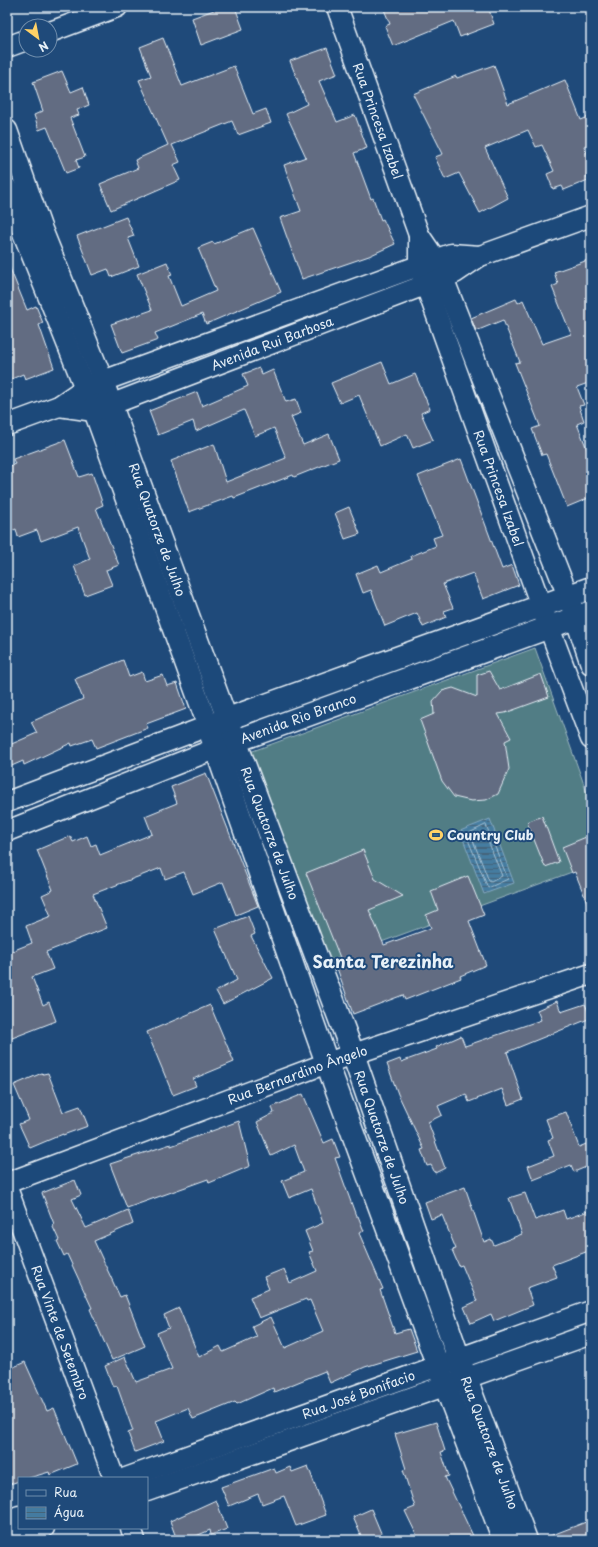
<svg xmlns="http://www.w3.org/2000/svg" width="598" height="1547" font-family="'Playpen Sans',sans-serif">
<style>
.pitch{fill:#517d85;stroke:#9cb7be}
.water{fill:url(#water-rules);stroke:#86aac3}
.lines{fill:none;stroke-linecap:round;stroke-linejoin:round}
.shore{stroke:#a6c2d5;stroke-width:1}
.building{fill:#626c82;stroke:#e8f1f8}
.street-casing{stroke:#e8f1f8;stroke-width:23}
.secondary-casing{stroke:#e8f1f8;stroke-width:25}
.street{stroke:#1f4a7a;stroke-width:20}
.secondary{stroke:#1f4a7a;stroke-width:22}
.labels{text-anchor:middle;stroke-width:4;stroke-linejoin:round;paint-order:stroke}
.street-label{font-size:13px;fill:#e8f1f8;stroke:#1f4a7a}
.poi-label{font-size:13px;font-weight:bold;fill:#e8f1f8;stroke:#1f4a7a;text-anchor:start}
.district-label{font-size:17px;font-weight:bold;fill:#e8f1f8;stroke:#1f4a7a}
</style>
<defs>
<pattern id="water-rules" width="6" height="5" patternUnits="userSpaceOnUse"><rect width="6" height="5" fill="#447ba0"/><path d="M0 2.5h6" fill="none" stroke="#456479"/></pattern>
</defs>
<rect width="100%" height="100%" fill="#1f4a7a"/>
<filter id="ink" filterUnits="userSpaceOnUse"><feTurbulence type="fractalNoise" baseFrequency=".025" numOctaves="2"/><feDisplacementMap in="SourceGraphic" scale="8" xChannelSelector="R" yChannelSelector="G"/><feConvolveMatrix kernelMatrix="1 2 1 2 8 2 1 2 1" color-interpolation-filters="sRGB"/></filter>
<g filter="url(#ink)">
<!-- pitch -->
<path class="pitch" d="M 535,648 L 591,804 L 591,865 L 327,962 L 250,752 Z"/>
<!-- water -->
<path class="water" d="M 490,819 L 514,883 L 484,894 L 460,831 Z"/>
<g class="lines">
<!-- shore -->
<path class="shore" d="M 486,825 L 508,879 L 488,888 L 466,835 Z
M 483,832 L 485,833 L 502,876 L 491,882 L 489,881 L 472,838 Z"/>
</g>
<!-- building -->
<path class="building" d="M 222,7 L 235,7 L 243,29 L 201,45 L 192,18 Z
M 383,7 L 488,7 L 494,24 L 460,37 L 454,21 L 393,46 L 385,26 L 390,24 Z
M 163,38 L 182,86 L 234,66 L 253,114 L 266,109 L 271,123 L 238,135 L 232,121 L 172,145 L 180,162 L 173,165 L 180,180 L 111,210 L 100,184 L 138,168 L 135,160 L 168,145 L 139,80 L 151,76 L 140,47 Z
M 327,48 L 337,74 L 319,81 L 337,122 L 355,115 L 367,148 L 354,153 L 371,199 L 373,198 L 381,220 L 383,219 L 395,244 L 369,256 L 302,279 L 280,218 L 301,211 L 284,165 L 306,157 L 286,114 L 307,104 L 290,61 Z
M 494,65 L 508,104 L 565,80 L 581,120 L 591,116 L 591,143 L 584,146 L 591,163 L 591,173 L 586,175 L 588,180 L 564,190 L 562,186 L 553,189 L 547,174 L 554,171 L 542,145 L 536,147 L 528,130 L 485,148 L 508,198 L 480,213 L 459,173 L 445,179 L 435,157 L 443,154 L 413,94 L 456,76 L 457,78 Z
M 62,71 L 71,92 L 83,87 L 89,105 L 77,110 L 79,115 L 70,118 L 85,157 L 76,160 L 79,168 L 66,173 L 47,127 L 39,130 L 34,115 L 43,111 L 33,82 Z
M 126,217 L 134,236 L 128,238 L 139,266 L 111,277 L 108,269 L 92,275 L 77,236 Z
M 253,228 L 281,292 L 206,324 L 202,314 L 155,333 L 158,340 L 122,353 L 111,324 L 152,310 L 137,274 L 167,262 L 172,275 L 169,276 L 181,306 L 216,291 L 198,248 L 213,242 L 214,244 Z
M 591,259 L 591,382 L 577,387 L 584,405 L 579,406 L 584,421 L 577,424 L 591,459 L 591,497 L 567,507 L 546,454 L 542,455 L 532,429 L 540,426 L 515,363 L 520,362 L 503,320 L 476,331 L 471,318 L 516,299 L 518,303 L 523,300 L 542,344 L 571,334 L 552,287 L 558,284 L 554,272 Z
M 7,261 L 27,310 L 36,306 L 43,323 L 39,325 L 54,368 L 25,379 L 23,374 L 7,381 Z
M 382,362 L 391,384 L 415,374 L 430,409 L 421,413 L 433,440 L 413,448 L 407,434 L 380,446 L 359,395 L 340,403 L 331,383 Z
M 259,368 L 262,375 L 273,370 L 286,402 L 296,399 L 301,413 L 291,417 L 303,445 L 329,434 L 339,459 L 294,477 L 293,475 L 234,498 L 233,496 L 189,512 L 171,461 L 214,444 L 226,482 L 286,458 L 274,428 L 255,436 L 244,410 L 196,431 L 193,421 L 158,435 L 149,411 L 197,392 L 202,406 L 248,386 L 243,374 Z
M 65,440 L 79,477 L 92,473 L 103,505 L 96,508 L 119,565 L 106,570 L 112,585 L 85,595 L 74,566 L 90,559 L 78,527 L 41,541 L 37,530 L 18,537 L 16,529 L 7,533 L 7,467 L 15,464 L 13,459 Z
M 461,459 L 502,569 L 512,565 L 519,585 L 483,599 L 473,573 L 443,584 L 453,608 L 444,611 L 446,617 L 423,627 L 417,613 L 385,626 L 371,590 L 363,593 L 356,574 L 378,565 L 381,572 L 412,559 L 411,556 L 436,546 L 433,538 L 442,535 L 418,476 Z
M 349,507 L 360,534 L 345,539 L 335,513 Z
M 123,660 L 129,677 L 142,672 L 145,681 L 163,675 L 167,686 L 177,683 L 186,709 L 146,724 L 148,728 L 96,748 L 92,739 L 72,746 L 71,743 L 24,765 L 23,761 L 7,768 L 7,746 L 37,733 L 31,722 L 83,699 L 75,679 Z
M 489,671 L 500,690 L 541,674 L 549,697 L 505,713 L 498,714 L 511,738 L 505,741 L 509,769 L 498,794 L 486,800 L 471,801 L 454,797 L 442,781 L 420,720 L 434,714 L 433,701 L 442,691 L 453,688 L 477,697 L 477,675 Z
M 206,773 L 258,906 L 236,915 L 223,882 L 193,894 L 184,872 L 165,879 L 161,868 L 93,894 L 107,928 L 46,952 L 53,969 L 32,977 L 43,1005 L 49,1002 L 56,1021 L 7,1040 L 7,953 L 32,943 L 26,926 L 51,916 L 42,895 L 53,890 L 37,850 L 70,836 L 73,842 L 87,836 L 91,846 L 96,844 L 100,855 L 152,834 L 145,816 L 177,803 L 171,787 Z
M 542,816 L 559,862 L 545,867 L 527,822 Z
M 591,835 L 591,910 L 590,910 L 575,872 L 572,873 L 562,847 Z
M 363,850 L 375,879 L 403,896 L 369,910 L 384,945 L 431,928 L 426,915 L 438,910 L 431,891 L 468,876 L 484,915 L 469,921 L 486,965 L 460,976 L 461,978 L 405,1000 L 403,995 L 353,1014 L 337,968 L 343,965 L 306,873 Z
M 248,916 L 255,934 L 251,936 L 273,978 L 223,1004 L 216,991 L 237,980 L 215,929 Z
M 557,1001 L 561,1012 L 585,1004 L 591,1018 L 507,1052 L 523,1099 L 508,1105 L 502,1089 L 469,1102 L 466,1094 L 438,1106 L 442,1115 L 428,1122 L 445,1168 L 435,1173 L 431,1165 L 427,1166 L 421,1150 L 424,1149 L 398,1094 L 387,1064 L 400,1059 L 401,1062 L 437,1049 L 436,1047 L 461,1036 L 465,1046 L 541,1020 L 537,1010 Z
M 210,1005 L 234,1062 L 193,1079 L 196,1086 L 173,1095 L 147,1032 Z
M 42,1073 L 43,1074 L 48,1073 L 63,1112 L 80,1106 L 88,1126 L 63,1135 L 63,1134 L 30,1148 L 19,1124 L 29,1120 L 14,1085 Z
M 303,1094 L 324,1143 L 333,1139 L 340,1157 L 335,1158 L 356,1216 L 358,1216 L 364,1231 L 359,1233 L 383,1289 L 380,1290 L 395,1333 L 409,1329 L 417,1351 L 365,1367 L 330,1383 L 325,1371 L 274,1392 L 273,1388 L 237,1404 L 235,1402 L 193,1419 L 188,1408 L 156,1421 L 164,1441 L 135,1452 L 128,1433 L 133,1431 L 117,1386 L 113,1387 L 105,1366 L 125,1357 L 136,1382 L 172,1369 L 157,1333 L 169,1328 L 164,1315 L 179,1308 L 199,1357 L 220,1346 L 223,1352 L 257,1337 L 252,1326 L 271,1317 L 285,1348 L 323,1331 L 310,1300 L 307,1301 L 306,1299 L 259,1318 L 250,1297 L 269,1289 L 264,1277 L 284,1269 L 290,1283 L 317,1271 L 309,1252 L 313,1251 L 305,1231 L 323,1223 L 311,1189 L 289,1198 L 282,1181 L 304,1172 L 294,1145 L 271,1156 L 257,1122 L 274,1113 L 272,1107 Z
M 566,1112 L 579,1147 L 591,1142 L 591,1165 L 574,1172 L 571,1165 L 533,1180 L 528,1166 L 554,1156 L 548,1140 L 553,1138 L 546,1119 Z
M 239,1121 L 250,1166 L 209,1183 L 208,1179 L 127,1208 L 110,1164 L 171,1144 L 171,1146 Z
M 75,1180 L 81,1195 L 72,1199 L 86,1228 L 128,1210 L 133,1224 L 94,1241 L 120,1297 L 125,1295 L 145,1346 L 112,1360 L 90,1309 L 92,1308 L 67,1254 L 64,1256 L 57,1241 L 59,1240 L 52,1225 L 54,1224 L 42,1193 Z
M 465,1187 L 484,1242 L 491,1239 L 494,1245 L 522,1234 L 509,1198 L 525,1193 L 535,1220 L 563,1210 L 566,1219 L 591,1210 L 591,1250 L 552,1265 L 557,1277 L 527,1288 L 533,1305 L 494,1321 L 491,1314 L 471,1323 L 464,1307 L 477,1301 L 462,1265 L 459,1266 L 452,1250 L 456,1249 L 442,1215 L 431,1219 L 425,1202 Z
M 25,1362 L 47,1411 L 54,1408 L 77,1464 L 50,1475 L 49,1472 L 29,1478 L 19,1478 L 19,1481 L 7,1485 L 7,1370 Z
M 436,1422 L 445,1451 L 441,1452 L 449,1476 L 445,1477 L 475,1540 L 419,1540 L 405,1511 L 415,1507 L 403,1470 L 406,1469 L 395,1434 Z
M 308,1466 L 326,1515 L 296,1526 L 284,1496 L 262,1504 L 258,1494 L 229,1506 L 221,1487 L 274,1468 L 276,1473 L 290,1467 L 292,1472 Z
M 216,1500 L 227,1529 L 211,1535 L 210,1530 L 187,1540 L 177,1540 L 170,1521 Z
M 371,1509 L 384,1540 L 363,1540 L 353,1517 Z
M 591,1520 L 591,1540 L 543,1540 L 542,1539 Z"/>
<g class="lines">
<defs>
<g id="street">
<path id="s1" d="M 337,7 L 419,235 L 436,260 L 568,596 L 591,664"/>
<path d="M 50,32 L 117,7"/>
<path d="M 7,47 L 26,40"/>
<path id="s2" d="M 7,130 L 41,227 L 103,381 L 227,719"/>
<path d="M 7,188 L 23,233 L 94,411 L 208,726 L 7,802"/>
<path id="s3" d="M 419,235 L 419,266 L 541,606 L 591,739"/>
<path id="s4" d="M 59,406 L 94,411 L 443,278 L 455,273 L 480,256 L 591,216"/>
<path d="M 7,425 L 59,406 L 85,388 L 103,381 L 451,254 L 480,256"/>
<path d="M 7,831 L 217,748"/>
<path id="s5" d="M 7,1183 L 327,1063 L 591,974"/>
<path id="s6" d="M 7,1188 L 114,1478"/>
<path id="s7" d="M 126,1478 L 591,1311"/>
<path d="M 147,1491 L 591,1334"/>
<path d="M 7,1521 L 19,1516"/>
<path d="M 131,1528 L 135,1540"/>
<path d="M 11,1540 L 44,1528"/>
</g>
<g id="secondary">
<path id="s8" d="M 227,719 L 353,1054 L 466,1379 L 526,1540"/>
<path id="s9" d="M 222,746 L 591,612"/>
<path d="M 504,1540 L 438,1366 L 327,1063 L 208,726 L 591,588"/>
</g>
</defs>
<!-- street casing -->
<use href="#street" class="street-casing"/>
<!-- secondary casing -->
<use href="#secondary" class="secondary-casing"/>
<!-- street -->
<use href="#street" class="street"/>
<!-- secondary -->
<use href="#secondary" class="secondary"/>
</g>
</g>
<!-- icons -->
<defs>
<symbol id="stadium-bare" viewBox="-9 -9 18 18"><path d="M0-5a6.5 5 0 1 0 0 10a6.5 5 0 1 0 0-10ZM-3.5-1.8h7v3.6h-7Z" fill="#ffd166" stroke="#1f4a7a" stroke-width="2.5" paint-order="stroke"/></symbol>
</defs>
<g fill-rule="evenodd">
<use href="#stadium-bare" x="426" y="825" width="20" height="20"/>
</g>
<g class="labels">
<!-- street labels -->
<g class="street-label">
<text dy="5" stroke="none"><textPath href="#s1" startOffset="121">Rua Princesa Izabel</textPath></text>
<text dy="5" stroke="none"><textPath href="#s4" startOffset="226">Avenida Rui Barbosa</textPath></text>
<text dy="5" stroke="none"><textPath href="#s3" startOffset="267">Rua Princesa Izabel</textPath></text>
<text dy="5" stroke="none"><textPath href="#s2" startOffset="427">Rua Quatorze de Julho</textPath></text>
<text dy="5" stroke="none"><textPath href="#s9" startOffset="81">Avenida Rio Branco</textPath></text>
<text dy="5" stroke="none"><textPath href="#s8" startOffset="122">Rua Quatorze de Julho</textPath></text>
<text dy="5" stroke="none"><textPath href="#s5" startOffset="310">Rua Bernardino Ângelo</textPath></text>
<text dy="5" stroke="none"><textPath href="#s8" startOffset="446">Rua Quatorze de Julho</textPath></text>
<text dy="5" stroke="none"><textPath href="#s6" startOffset="154">Rua Vinte de Setembro</textPath></text>
<text dy="5" stroke="none"><textPath href="#s7" startOffset="247">Rua José Bonifacio</textPath></text>
<text dy="5" stroke="none"><textPath href="#s8" startOffset="770">Rua Quatorze de Julho</textPath></text>
</g>
<!-- poi labels -->
<g class="poi-label">
<text x="447" y="840">Country Club</text>
</g>
<!-- district labels -->
<g class="district-label">
<text x="383" y="968">Santa Terezinha</text>
</g>
</g>
<!-- margin -->
<rect width="598" height="1547" fill="none" stroke="#1f4a7a" stroke-width="24"/>
<rect x="12" y="12" width="574" height="1523" fill="none" stroke="#e8f1f8" stroke-width="1.5" filter="url(#ink)"/>
<!-- legend -->
<rect x="18" y="1477" width="130" height="52" fill="#1f4a7a" stroke="#6f8dac"/>
<rect x="26" y="1490" width="20" height="6" fill="#1f4a7a" stroke="#6f8dac"/>
<text x="54" y="1497" font-size="12" fill="#e8f1f8">Rua</text>
<rect x="26" y="1507" width="20" height="12" fill="url(#water-rules)" stroke="#6f8dac"/>
<text x="54" y="1517" font-size="12" fill="#e8f1f8">Água</text>
<!-- north arrow -->
<g transform="translate(38 38) rotate(148)"><circle r="19" fill="#1f4a7a" stroke="#6f8dac"/>
<path d="M0-3L7 15L0 10L-7 15Z" fill="#ffd166"/>
<text y="-6" font-size="11" font-weight="bold" text-anchor="middle" fill="#e8f1f8">N</text>
</g>
</svg>
